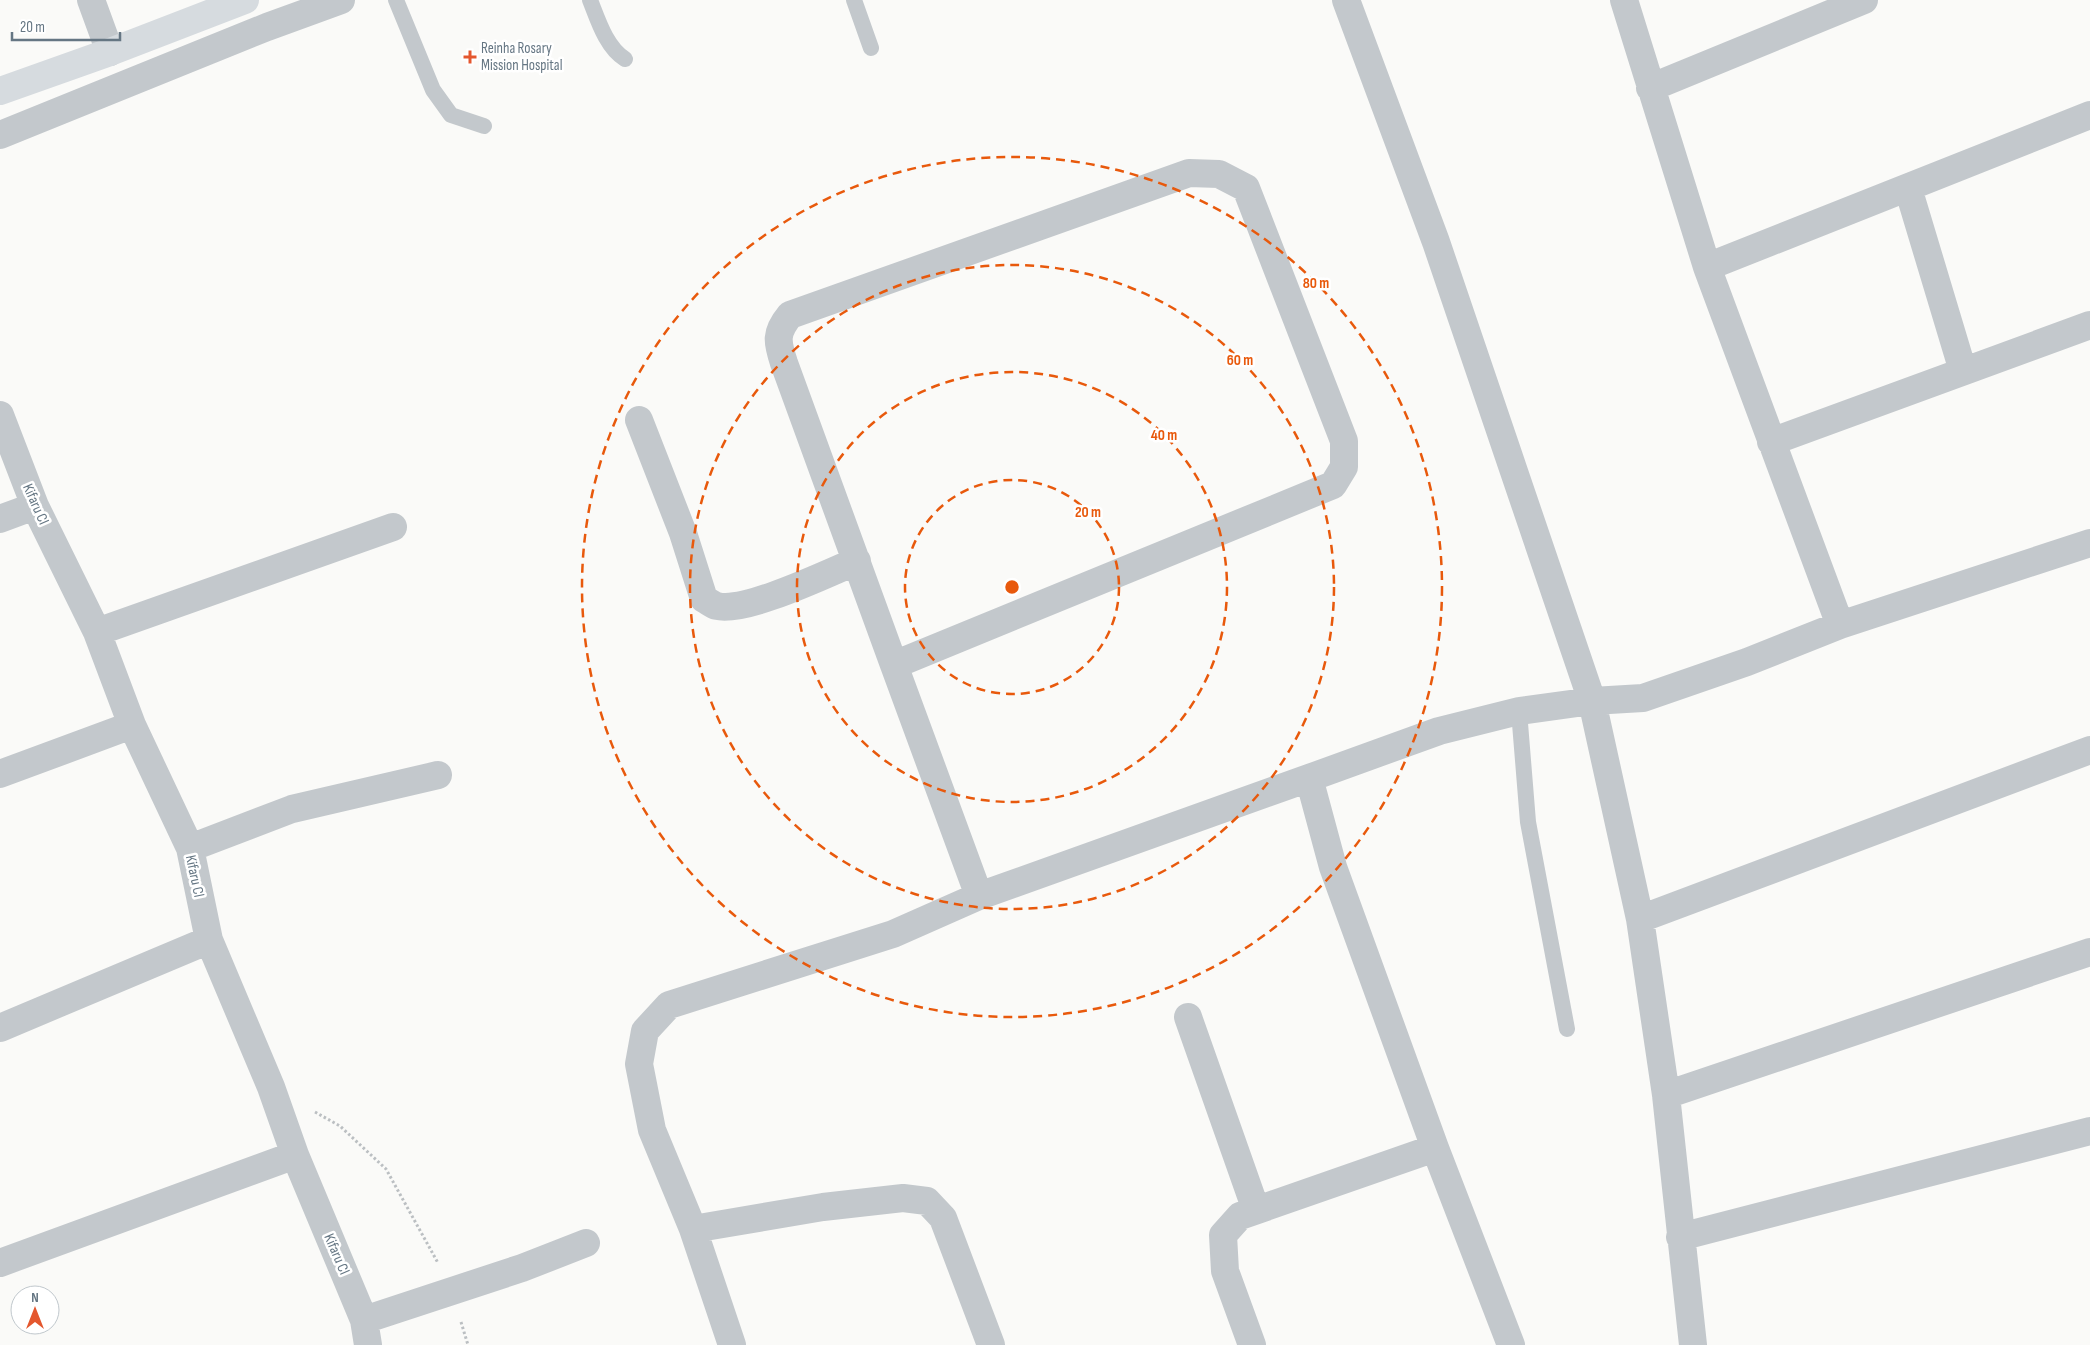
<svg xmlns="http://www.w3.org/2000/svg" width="2090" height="1345" font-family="'Sofia Sans Condensed',sans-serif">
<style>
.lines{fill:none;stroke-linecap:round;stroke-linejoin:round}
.path{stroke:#bbbfc2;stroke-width:3;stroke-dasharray:2.5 2.5;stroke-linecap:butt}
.lane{stroke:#c3c8cc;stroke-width:16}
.street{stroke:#c3c8cc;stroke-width:28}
.secondary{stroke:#d6dbdf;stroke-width:28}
.ring{fill:none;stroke:#e8590c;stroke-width:2.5;stroke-dasharray:9 6}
.poi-dot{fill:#e4572e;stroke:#fff;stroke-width:2}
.labels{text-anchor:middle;stroke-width:5;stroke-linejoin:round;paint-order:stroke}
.poi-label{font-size:15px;fill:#657683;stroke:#fff;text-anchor:start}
.street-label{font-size:15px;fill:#657683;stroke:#fff}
.centre{fill:#e8590c;stroke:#fff;stroke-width:2.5}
.ring-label{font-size:15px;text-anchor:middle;font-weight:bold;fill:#e8590c;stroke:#fff;stroke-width:5;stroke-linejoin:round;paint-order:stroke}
</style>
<rect width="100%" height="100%" fill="#fafaf8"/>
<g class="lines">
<!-- path -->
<path class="path" d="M 315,1112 L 340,1126 L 386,1169 L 438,1263
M 461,1322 L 468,1345"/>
<!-- lane -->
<path class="lane" d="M 396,0 L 433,90 L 451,115 L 484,126
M 590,0 C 598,20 606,47 625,59
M 854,0 L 871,48
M 1519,711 L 1528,822 L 1567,1029"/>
<!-- street -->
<path class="street" d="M 91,0 L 110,52
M 1346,0 L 1436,242 L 1592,701 L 1640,919 L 1666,1095 L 1693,1345
M 1624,0 L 1707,267 L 1840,625
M 1650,88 L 1864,0
M 0,135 L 267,27 L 341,0
M 1189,173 L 1219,174 L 1246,188 L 1344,441 L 1344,467 L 1333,485 L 894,665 L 784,363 C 777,342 775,333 790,315 Z
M 1908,188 L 1963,371
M 1707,267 L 2090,115
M 0,415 L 35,506 L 97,632 L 132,725 L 190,848 L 209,940 L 271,1087 L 295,1155 L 364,1320 L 368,1345
M 639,420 L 683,533 L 704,599 C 708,601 713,605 717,606 C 746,613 828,573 857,561
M 1771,442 L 2090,325
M 0,519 L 35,506
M 97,632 L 393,527
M 894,665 L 979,896
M 0,774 L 132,725
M 1309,778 L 1439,731 L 1519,711 L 1592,701 L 1643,698 L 1747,662 L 1840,625 L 2090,543
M 190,848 L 292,809 L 438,775
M 1640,919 L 2090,750
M 1188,1017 L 1256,1210
M 0,1028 L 209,940
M 1666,1095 L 2090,952
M 693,1229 L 823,1207 L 903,1198 L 927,1201 L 943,1218 L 991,1345
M 1680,1237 L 2090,1131
M 0,1263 L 295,1155
M 364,1320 L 522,1268 L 586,1243
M 732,1345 L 693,1229 L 652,1130 L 639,1064 L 645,1031 L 669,1005 L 893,934 L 979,896 L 1309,778 L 1333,867 L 1435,1148 L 1511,1345
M 1252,1345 L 1225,1271 L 1223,1235 L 1240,1216 L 1435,1148"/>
<!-- secondary -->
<path class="secondary" d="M 0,91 L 110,52 L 245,0"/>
</g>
<!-- distance rings -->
<g class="ring">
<circle cx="1012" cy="587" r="107"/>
<circle cx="1012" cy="587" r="215"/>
<circle cx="1012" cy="587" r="322"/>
<circle cx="1012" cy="587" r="430"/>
</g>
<!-- markers -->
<path class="poi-dot" d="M467.5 49.5h5v5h5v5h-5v5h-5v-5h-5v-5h5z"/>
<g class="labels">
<!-- poi labels -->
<g class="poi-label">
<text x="481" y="53">Reinha Rosary<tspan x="481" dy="17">Mission Hospital</tspan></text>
</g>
<!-- street labels -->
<g class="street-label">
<text transform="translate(36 504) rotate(66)" y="5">Kifaru Cl</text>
<text transform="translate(195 876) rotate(78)" y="5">Kifaru Cl</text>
<text transform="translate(337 1254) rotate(67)" y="5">Kifaru Cl</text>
</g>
</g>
<circle cx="1012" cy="587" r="8" class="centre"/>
<g class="ring-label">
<text x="1316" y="288">80 m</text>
<text x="1240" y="365">60 m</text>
<text x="1164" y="440">40 m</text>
<text x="1088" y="517">20 m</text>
</g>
<!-- north arrow -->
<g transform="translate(35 1310)"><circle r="24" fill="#ffffff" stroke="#c1c8cd"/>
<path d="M0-4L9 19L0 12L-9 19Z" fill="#e4572e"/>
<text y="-8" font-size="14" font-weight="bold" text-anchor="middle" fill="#657683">N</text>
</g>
<!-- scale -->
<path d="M12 32v8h108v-8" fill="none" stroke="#657683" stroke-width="2.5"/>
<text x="20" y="32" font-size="15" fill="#657683" stroke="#ffffff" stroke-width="4" paint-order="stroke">20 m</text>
</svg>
